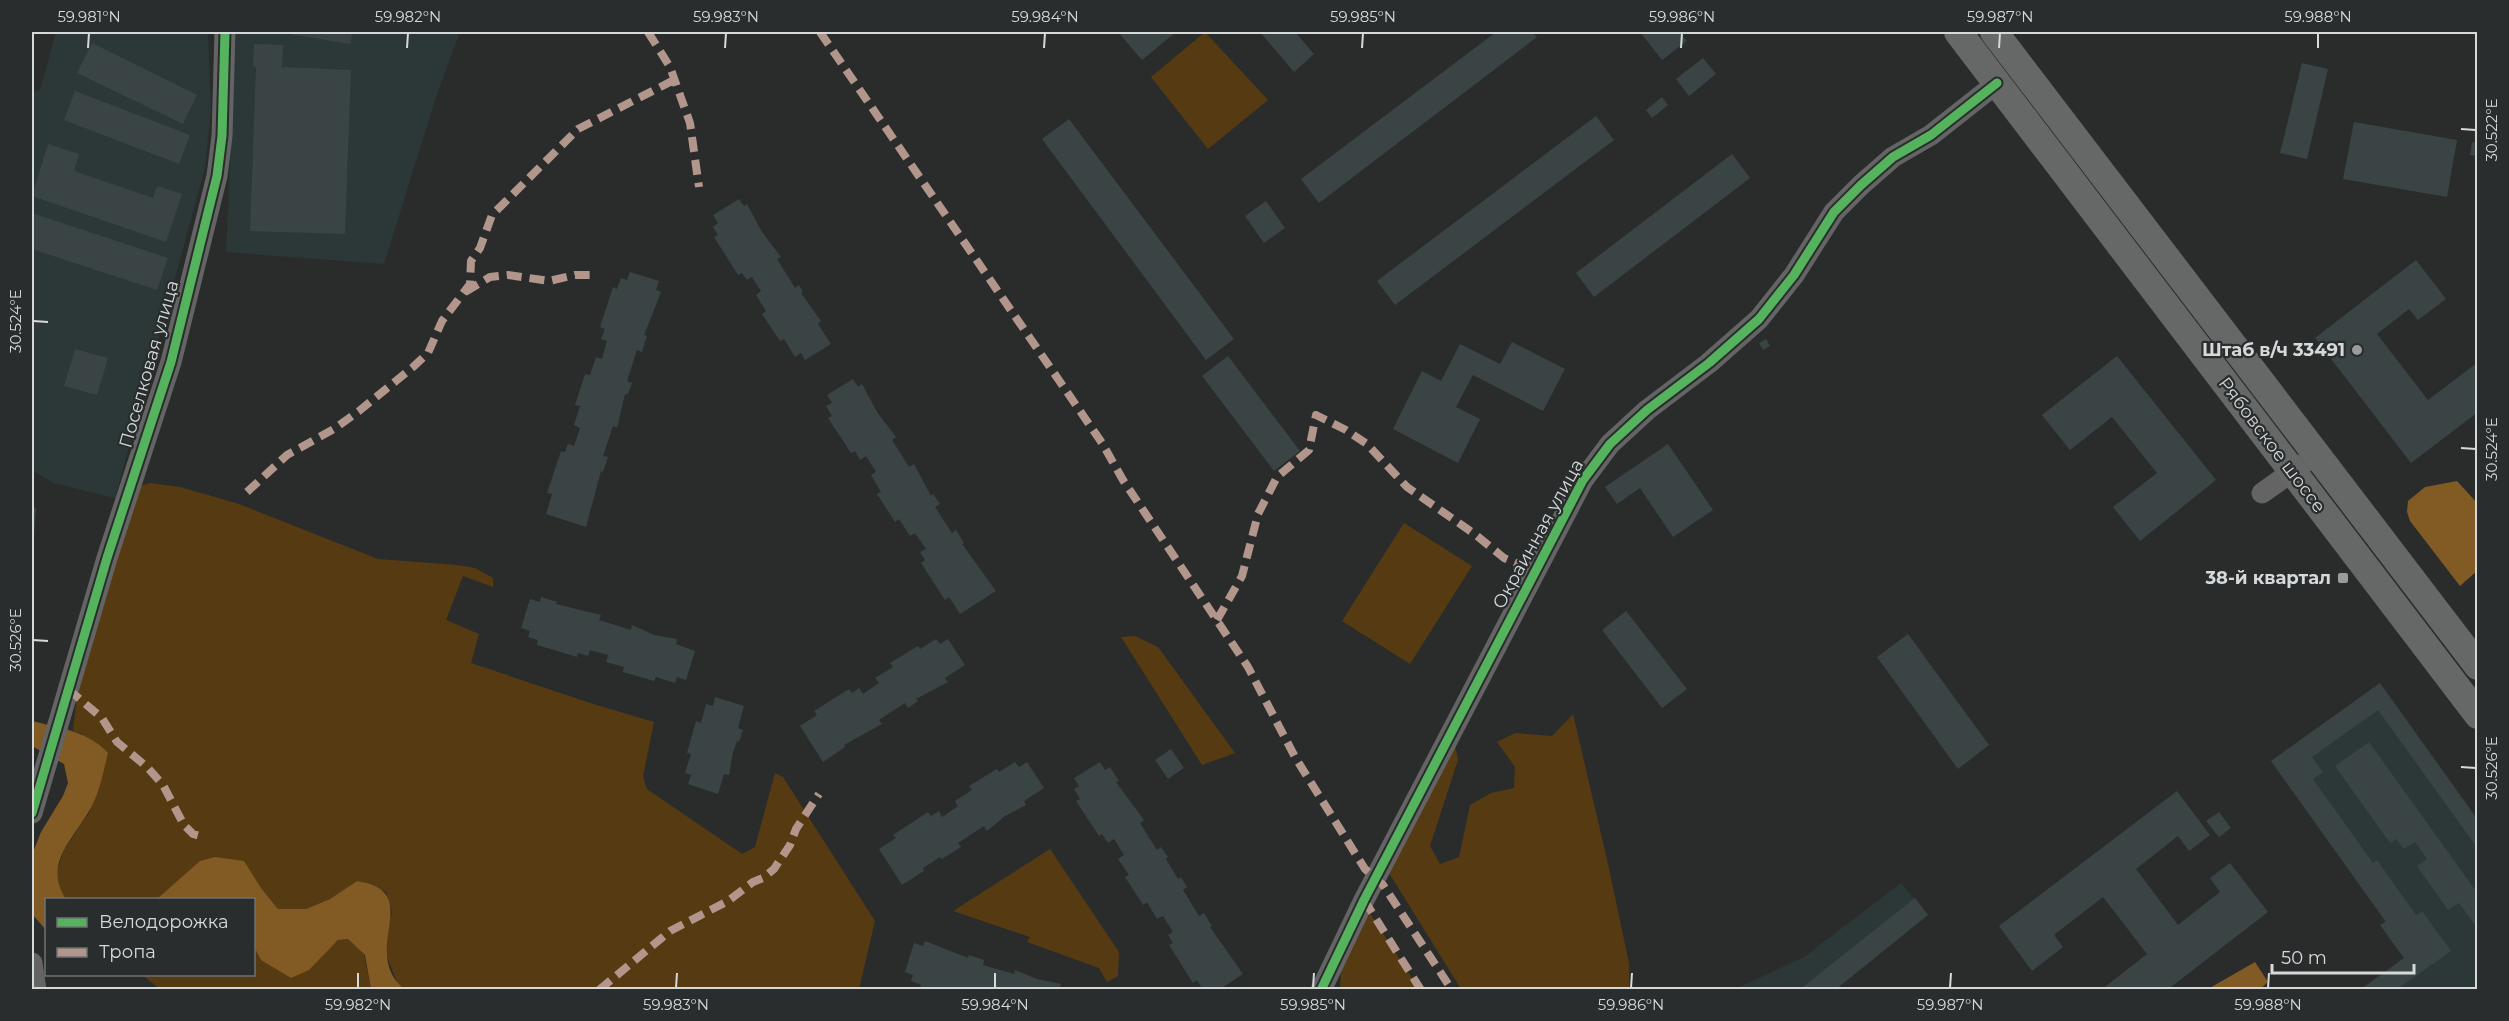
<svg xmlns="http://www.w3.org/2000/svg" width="2509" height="1021" font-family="Montserrat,sans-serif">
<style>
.built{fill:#2c3738}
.green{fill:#563a12}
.water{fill:#825a24}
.building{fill:#3a4444}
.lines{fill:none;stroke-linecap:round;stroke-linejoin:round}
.street{stroke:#646464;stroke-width:21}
.secondary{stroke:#666767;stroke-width:28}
.quiet{stroke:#b2968c;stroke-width:8;stroke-dasharray:15 8;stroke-linecap:butt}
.cycleway-casing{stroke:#292d2d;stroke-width:13}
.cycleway{stroke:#56b35d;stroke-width:9}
.ticks{fill:none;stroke:#d6d9d9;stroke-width:2}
.poi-dot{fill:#9a9c9c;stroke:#292d2d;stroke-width:2}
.labels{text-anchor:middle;stroke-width:4.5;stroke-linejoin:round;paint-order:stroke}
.poi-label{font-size:18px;font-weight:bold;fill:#d6d9d9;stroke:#292d2d;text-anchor:end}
.street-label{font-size:18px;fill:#d6d9d9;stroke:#292d2d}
.neatline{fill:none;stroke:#d6d9d9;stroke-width:2}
.ticks-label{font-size:15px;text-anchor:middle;fill:#d6d9d9}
</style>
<rect width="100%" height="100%" fill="#2a2c2c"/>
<!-- built -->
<path class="built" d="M 56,32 L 208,32 L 211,110 L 205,168 L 115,498 L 53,483 L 32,470 L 32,92 L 40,90 Z
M 236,32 L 460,32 L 438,91 L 384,264 L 226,252 Z
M 2380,683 L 2477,820 L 2477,989 L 2360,989 L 2404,958 L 2380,925 L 2385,921 L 2271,761 Z
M 1901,883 L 1928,915 L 1835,989 L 1733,990 L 1804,957 Z"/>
<!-- green -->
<path class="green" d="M 1205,32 L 1268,100 L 1208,149 L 1151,77 Z
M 150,483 L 180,487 L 239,504 L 378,559 L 457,565 L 475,568 L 493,578 L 493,587 L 463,576 L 446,620 L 479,634 L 471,663 L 590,703 L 654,722 L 643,776 L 647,789 L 742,854 L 755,847 L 775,773 L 783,777 L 875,921 L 859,989 L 404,989 L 398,984 L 386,955 L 386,935 L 392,912 L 386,892 L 357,881 L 330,899 L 306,909 L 278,909 L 261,888 L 173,887 L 157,900 L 66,899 L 58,887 L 57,870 L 64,850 L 90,811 L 83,734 L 73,731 L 76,704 L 71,689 L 136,487 Z
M 1404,523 L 1472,566 L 1410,664 L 1342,621 Z
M 1135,636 L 1158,647 L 1235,753 L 1202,765 L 1121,637 Z
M 1573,714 L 1608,864 L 1629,963 L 1629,989 L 1461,989 L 1389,873 L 1454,742 L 1458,760 L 1430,846 L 1440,864 L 1459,857 L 1470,805 L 1491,793 L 1514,788 L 1515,767 L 1497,742 L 1515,733 L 1552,736 Z
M 1050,849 L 1119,952 L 1118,976 L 1107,982 L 1099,968 L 1027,942 L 1030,937 L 953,911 Z
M 1366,907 L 1419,989 L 1340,990 L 1341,970 Z
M 348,939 L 364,954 L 371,989 L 160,989 L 142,975 L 254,974 L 254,947 L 261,960 L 327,950 L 339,940 Z"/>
<!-- water -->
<path class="water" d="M 2457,481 L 2478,504 L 2477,571 L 2460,586 L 2410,521 L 2407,512 L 2408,501 L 2425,487 Z
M 32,721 C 60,728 88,731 108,753 C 103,772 100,793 89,811 C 72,841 43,864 66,899 L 46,900 L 46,930 L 32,914 L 32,855 L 41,832 L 63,796 L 68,783 L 64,764 L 32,746 Z
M 215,857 L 244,861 L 261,888 L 278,909 L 306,909 L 330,899 L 357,881 C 427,892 358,950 404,989 L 371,989 L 365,955 L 348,939 L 338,940 L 309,970 L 291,978 L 261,960 L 254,947 L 254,900 L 157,899 L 200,861 Z
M 2255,962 L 2268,982 L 2260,989 L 2208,989 Z"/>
<!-- building -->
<path class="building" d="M 278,32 L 353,32 L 350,44 Z
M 1118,32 L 1176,32 L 1142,60 Z
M 1260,32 L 1295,32 L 1314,54 L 1294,72 Z
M 1496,32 L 1532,32 L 1537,37 L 1319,203 L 1301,179 Z
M 1640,32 L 1679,32 L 1687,41 L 1662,60 Z
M 92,43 L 197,95 L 183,124 L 77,73 Z
M 254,44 L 283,45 L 282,67 L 351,70 L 345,234 L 250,231 L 256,67 L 253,66 Z
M 1703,58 L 1716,74 L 1689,96 L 1676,79 Z
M 2302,63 L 2328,69 L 2307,159 L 2280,153 Z
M 75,91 L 190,135 L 179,164 L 64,120 Z
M 1662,97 L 1668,105 L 1652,118 L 1646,110 Z
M 1596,116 L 1614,140 L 1395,305 L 1377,281 Z
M 1069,119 L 1234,339 L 1206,360 L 1042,139 Z
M 2354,122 L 2457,140 L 2447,197 L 2343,179 Z
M 2472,142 L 2478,143 L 2478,156 L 2470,155 Z
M 48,144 L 79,154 L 74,171 L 153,198 L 157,186 L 182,194 L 166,242 L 32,196 Z
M 1732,154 L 1750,178 L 1594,297 L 1576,273 Z
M 739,199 L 744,206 L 747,204 L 762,232 L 781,257 L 777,259 L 795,288 L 799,285 L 803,292 L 801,293 L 821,321 L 818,324 L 831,344 L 805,360 L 801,353 L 795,357 L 784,339 L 780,341 L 762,314 L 766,311 L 756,295 L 761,291 L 752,277 L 747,280 L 742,273 L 738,275 L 714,237 L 718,235 L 713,227 L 718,223 L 713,215 Z
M 1266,201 L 1285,228 L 1264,243 L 1245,216 Z
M 32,213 L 168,258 L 157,290 L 32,249 Z
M 2416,260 L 2446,299 L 2418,320 L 2409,309 L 2377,334 L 2428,400 L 2478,362 L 2478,412 L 2411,463 L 2315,338 Z
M 630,272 L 659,281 L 656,290 L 661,292 L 644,335 L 647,336 L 642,352 L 637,350 L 627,381 L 632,383 L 628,394 L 625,394 L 617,428 L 613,426 L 603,456 L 608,457 L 603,472 L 601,471 L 586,527 L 546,514 L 552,494 L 547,493 L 561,451 L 565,452 L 568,444 L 574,446 L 580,428 L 574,425 L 580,406 L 575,405 L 585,374 L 590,375 L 596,357 L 602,359 L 607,341 L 601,339 L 605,329 L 600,327 L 613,287 L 617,289 L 621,278 L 627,280 Z
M 1766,339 L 1770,346 L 1763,350 L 1759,343 Z
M 1512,342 L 1565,369 L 1543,411 L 1473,375 L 1456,407 L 1480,419 L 1458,463 L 1393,429 L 1422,371 L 1441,381 L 1460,344 L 1500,364 Z
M 75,349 L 108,358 L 97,395 L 64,386 Z
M 1228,356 L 1300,451 L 1274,471 L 1202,376 Z
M 2117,356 L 2216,480 L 2140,541 L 2113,507 L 2157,473 L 2112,417 L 2070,450 L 2042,415 Z
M 853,379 L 858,387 L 862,384 L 877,412 L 896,437 L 892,440 L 909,467 L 914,464 L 931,496 L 933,494 L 940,504 L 935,507 L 952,533 L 956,530 L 964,543 L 962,544 L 996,591 L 960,614 L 949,597 L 945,600 L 921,563 L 925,560 L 920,552 L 926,549 L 915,533 L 910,536 L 899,519 L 895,522 L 877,494 L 881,492 L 871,475 L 876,472 L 866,456 L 860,460 L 855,451 L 851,453 L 828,418 L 832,416 L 826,406 L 832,403 L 827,395 Z
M 1668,444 L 1713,510 L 1673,537 L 1640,488 L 1617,504 L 1605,487 Z
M 32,507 L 36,508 L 34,536 L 32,535 Z
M 541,597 L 557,602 L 556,604 L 601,615 L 599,620 L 631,630 L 632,625 L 654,635 L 677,639 L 676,644 L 695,651 L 686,680 L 677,677 L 675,683 L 656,677 L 654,681 L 623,672 L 624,667 L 606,662 L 608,655 L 590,650 L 588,656 L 578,653 L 577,657 L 537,645 L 538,640 L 528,637 L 530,631 L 521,628 L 530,599 L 540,602 Z
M 1626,611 L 1687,689 L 1662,708 L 1602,630 Z
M 1908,634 L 1989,745 L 1958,769 L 1877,657 Z
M 936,639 L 940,644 L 948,639 L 965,665 L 945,678 L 948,682 L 916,699 L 918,701 L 908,708 L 905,703 L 879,720 L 882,724 L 844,745 L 845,747 L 823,762 L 800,726 L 817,715 L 814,711 L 849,689 L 852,693 L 859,688 L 863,694 L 879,683 L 875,678 L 893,667 L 890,663 L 918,646 L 920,649 Z
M 2380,683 L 2478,820 L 2478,849 L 2378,710 L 2312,757 L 2323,772 L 2313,779 L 2373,863 L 2377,860 L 2416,915 L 2422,911 L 2451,951 L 2396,990 L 2360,990 L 2404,958 L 2380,925 L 2386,922 L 2271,761 Z
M 715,697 L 744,706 L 738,728 L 743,730 L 739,742 L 737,741 L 733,752 L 729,775 L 724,774 L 718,794 L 688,784 L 691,775 L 685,773 L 691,754 L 687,753 L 696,721 L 701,723 L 706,704 L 713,706 Z
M 2369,742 L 2478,894 L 2478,924 L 2475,925 L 2459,903 L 2448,910 L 2417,866 L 2427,859 L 2415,842 L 2404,849 L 2396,839 L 2390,843 L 2335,766 Z
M 1171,749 L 1184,768 L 1168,779 L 1155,760 Z
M 1015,762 L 1019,767 L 1027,762 L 1044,788 L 1024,801 L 1026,805 L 1005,816 L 987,831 L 984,826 L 958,843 L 961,847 L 942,859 L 940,857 L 931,863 L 923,868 L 924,871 L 902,885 L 879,849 L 896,838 L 893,835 L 928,812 L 931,816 L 939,811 L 942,817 L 958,806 L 955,801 L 972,790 L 969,786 L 997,769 L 999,772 Z
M 1100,762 L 1105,770 L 1110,767 L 1119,781 L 1116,782 L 1144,820 L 1140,823 L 1157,850 L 1161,847 L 1168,857 L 1166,859 L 1178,879 L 1181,877 L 1187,887 L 1183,890 L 1199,916 L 1204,913 L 1212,926 L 1210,927 L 1243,974 L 1219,990 L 1203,990 L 1197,980 L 1193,983 L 1169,945 L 1173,943 L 1168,935 L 1173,932 L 1163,916 L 1157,919 L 1147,902 L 1143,905 L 1125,877 L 1129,875 L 1118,859 L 1124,855 L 1114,839 L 1108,843 L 1102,834 L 1099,836 L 1076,801 L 1080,799 L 1074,789 L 1079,786 L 1074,778 Z
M 2177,791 L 2210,835 L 2189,851 L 2178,836 L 2136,869 L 2178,925 L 2220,892 L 2210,878 L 2230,863 L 2268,912 L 2167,990 L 2101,990 L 2147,954 L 2103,897 L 2054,935 L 2063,947 L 2032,971 L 1999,926 Z
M 2219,812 L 2231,828 L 2219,837 L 2206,821 Z
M 1915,898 L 1928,915 L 1835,990 L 1799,990 Z
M 925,941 L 968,958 L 969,955 L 984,960 L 983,965 L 1014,974 L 1015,970 L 1037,979 L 1061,984 L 1059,990 L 920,989 L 921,985 L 911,981 L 913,975 L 905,972 L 914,943 L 923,946 Z"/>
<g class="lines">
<!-- street -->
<path class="street" d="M 2262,493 L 2303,464
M 32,813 L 107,558 L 171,362 L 217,176 L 222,136 L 225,32
M 32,963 L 36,990
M 1321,990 L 1364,900 L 1583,480 L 1610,444 L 1647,410 L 1709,363 L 1759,319 L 1794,275 L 1834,212 L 1861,185 L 1893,157 L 1931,135 L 1997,83"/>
<!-- secondary -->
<path class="secondary" d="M 1958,32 L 2478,715
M 1994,32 L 2478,666"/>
<!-- quiet -->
<path class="quiet" d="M 648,32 L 670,67 L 690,123 L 699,187
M 820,32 L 1102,443 L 1123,480 L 1248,667 L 1295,757 L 1365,869 L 1383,885 L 1452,990
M 465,292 L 490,277 L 508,275 L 549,281 L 575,275 L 591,275
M 247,492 L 287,455 L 334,429 L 359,411 L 413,367 L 428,353 L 442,321 L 470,284 L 471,261 L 480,248 L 492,215 L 578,129 L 674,80
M 1217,620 L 1242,576 L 1258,514 L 1277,477 L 1309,450 L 1316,415 L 1346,430 L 1367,444 L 1407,487 L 1476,535 L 1504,558 L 1535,571
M 68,689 L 102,718 L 117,742 L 147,767 L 163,785 L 184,825 L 193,834 L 204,837
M 1364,900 L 1421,990
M 599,990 L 670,931 L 728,901 L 753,882 L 763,878 L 774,869 L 790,845 L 796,829 L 819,794"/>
<defs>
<path id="cycleway" d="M 32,813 L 107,558 L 171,362 L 217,176 L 222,136 L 225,32
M 1321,990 L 1364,900 L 1583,480 L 1610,444 L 1647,410 L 1709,363 L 1759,319 L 1794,275 L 1834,212 L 1861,185 L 1893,157 L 1931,135 L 1997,83"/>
</defs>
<!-- cycleway casing -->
<use href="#cycleway" class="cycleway-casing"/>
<!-- cycleway -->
<use href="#cycleway" class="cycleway"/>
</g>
<!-- ticks -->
<path class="ticks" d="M 88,48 L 89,33M 407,48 L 408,33M 725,48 L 726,33M 1044,48 L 1045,33M 1362,48 L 1363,33M 1681,48 L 1682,33M 1999,48 L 2000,33M 2318,48 L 2318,33M 2461,129 L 2476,130M 33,321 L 48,322M 2461,448 L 2476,449M 33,640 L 48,641M 2461,767 L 2476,768M 358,988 L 358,973M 676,988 L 677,973M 995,988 L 995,973M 1313,988 L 1314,973M 1631,988 L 1632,973M 1950,988 L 1951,973M 2268,988 L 2269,973"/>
<!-- markers -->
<g class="poi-dot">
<circle cx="2357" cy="350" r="6"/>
<rect x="2337" y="572" width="12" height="12" rx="3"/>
</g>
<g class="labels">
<!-- poi labels -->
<g class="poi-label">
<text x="2345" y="356">Штаб в/ч 33491</text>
<text x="2331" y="584">38-й квартал</text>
</g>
<!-- street labels -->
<g class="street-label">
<text transform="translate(149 364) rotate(-74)" y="6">Поселковая улица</text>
<text transform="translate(2272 445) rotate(53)" y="6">Рябовское шоссе</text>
<text transform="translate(1538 534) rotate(-61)" y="6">Окраинная улица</text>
</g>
</g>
<!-- border -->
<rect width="2509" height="1021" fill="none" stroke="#292d2d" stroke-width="66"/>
<!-- legend -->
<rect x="45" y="898" width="210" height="78" fill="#292d2d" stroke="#6e7272" stroke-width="1.5"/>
<rect x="57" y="918" width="30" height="9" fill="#56b35d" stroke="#6e7272" stroke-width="1.5"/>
<text x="99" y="928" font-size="18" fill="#d6d9d9">Велодорожка</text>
<rect x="57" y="948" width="30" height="9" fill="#b2968c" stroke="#6e7272" stroke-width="1.5"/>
<text x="99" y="958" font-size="18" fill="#d6d9d9">Тропа</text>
<!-- scale -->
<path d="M2272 964v9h142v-9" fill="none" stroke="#d6d9d9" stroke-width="3"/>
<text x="2281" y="964" font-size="18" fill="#d6d9d9" stroke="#292d2d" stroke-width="4.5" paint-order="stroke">50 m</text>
<rect x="33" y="33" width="2443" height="955" class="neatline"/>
<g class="ticks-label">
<text x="89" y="22">59.981°N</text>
<text x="408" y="22">59.982°N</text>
<text x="726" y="22">59.983°N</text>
<text x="1045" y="22">59.984°N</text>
<text x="1363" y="22">59.985°N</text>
<text x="1682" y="22">59.986°N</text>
<text x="2000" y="22">59.987°N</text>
<text x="2318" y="22">59.988°N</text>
<text transform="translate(2492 130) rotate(-90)" y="5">30.522°E</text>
<text transform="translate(16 321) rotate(-90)" y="5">30.524°E</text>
<text transform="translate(2492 449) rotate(-90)" y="5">30.524°E</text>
<text transform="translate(16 640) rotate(-90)" y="5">30.526°E</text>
<text transform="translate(2492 768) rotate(-90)" y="5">30.526°E</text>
<text x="358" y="1010">59.982°N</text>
<text x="676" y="1010">59.983°N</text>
<text x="995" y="1010">59.984°N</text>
<text x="1313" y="1010">59.985°N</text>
<text x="1631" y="1010">59.986°N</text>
<text x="1950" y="1010">59.987°N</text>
<text x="2268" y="1010">59.988°N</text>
</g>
</svg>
